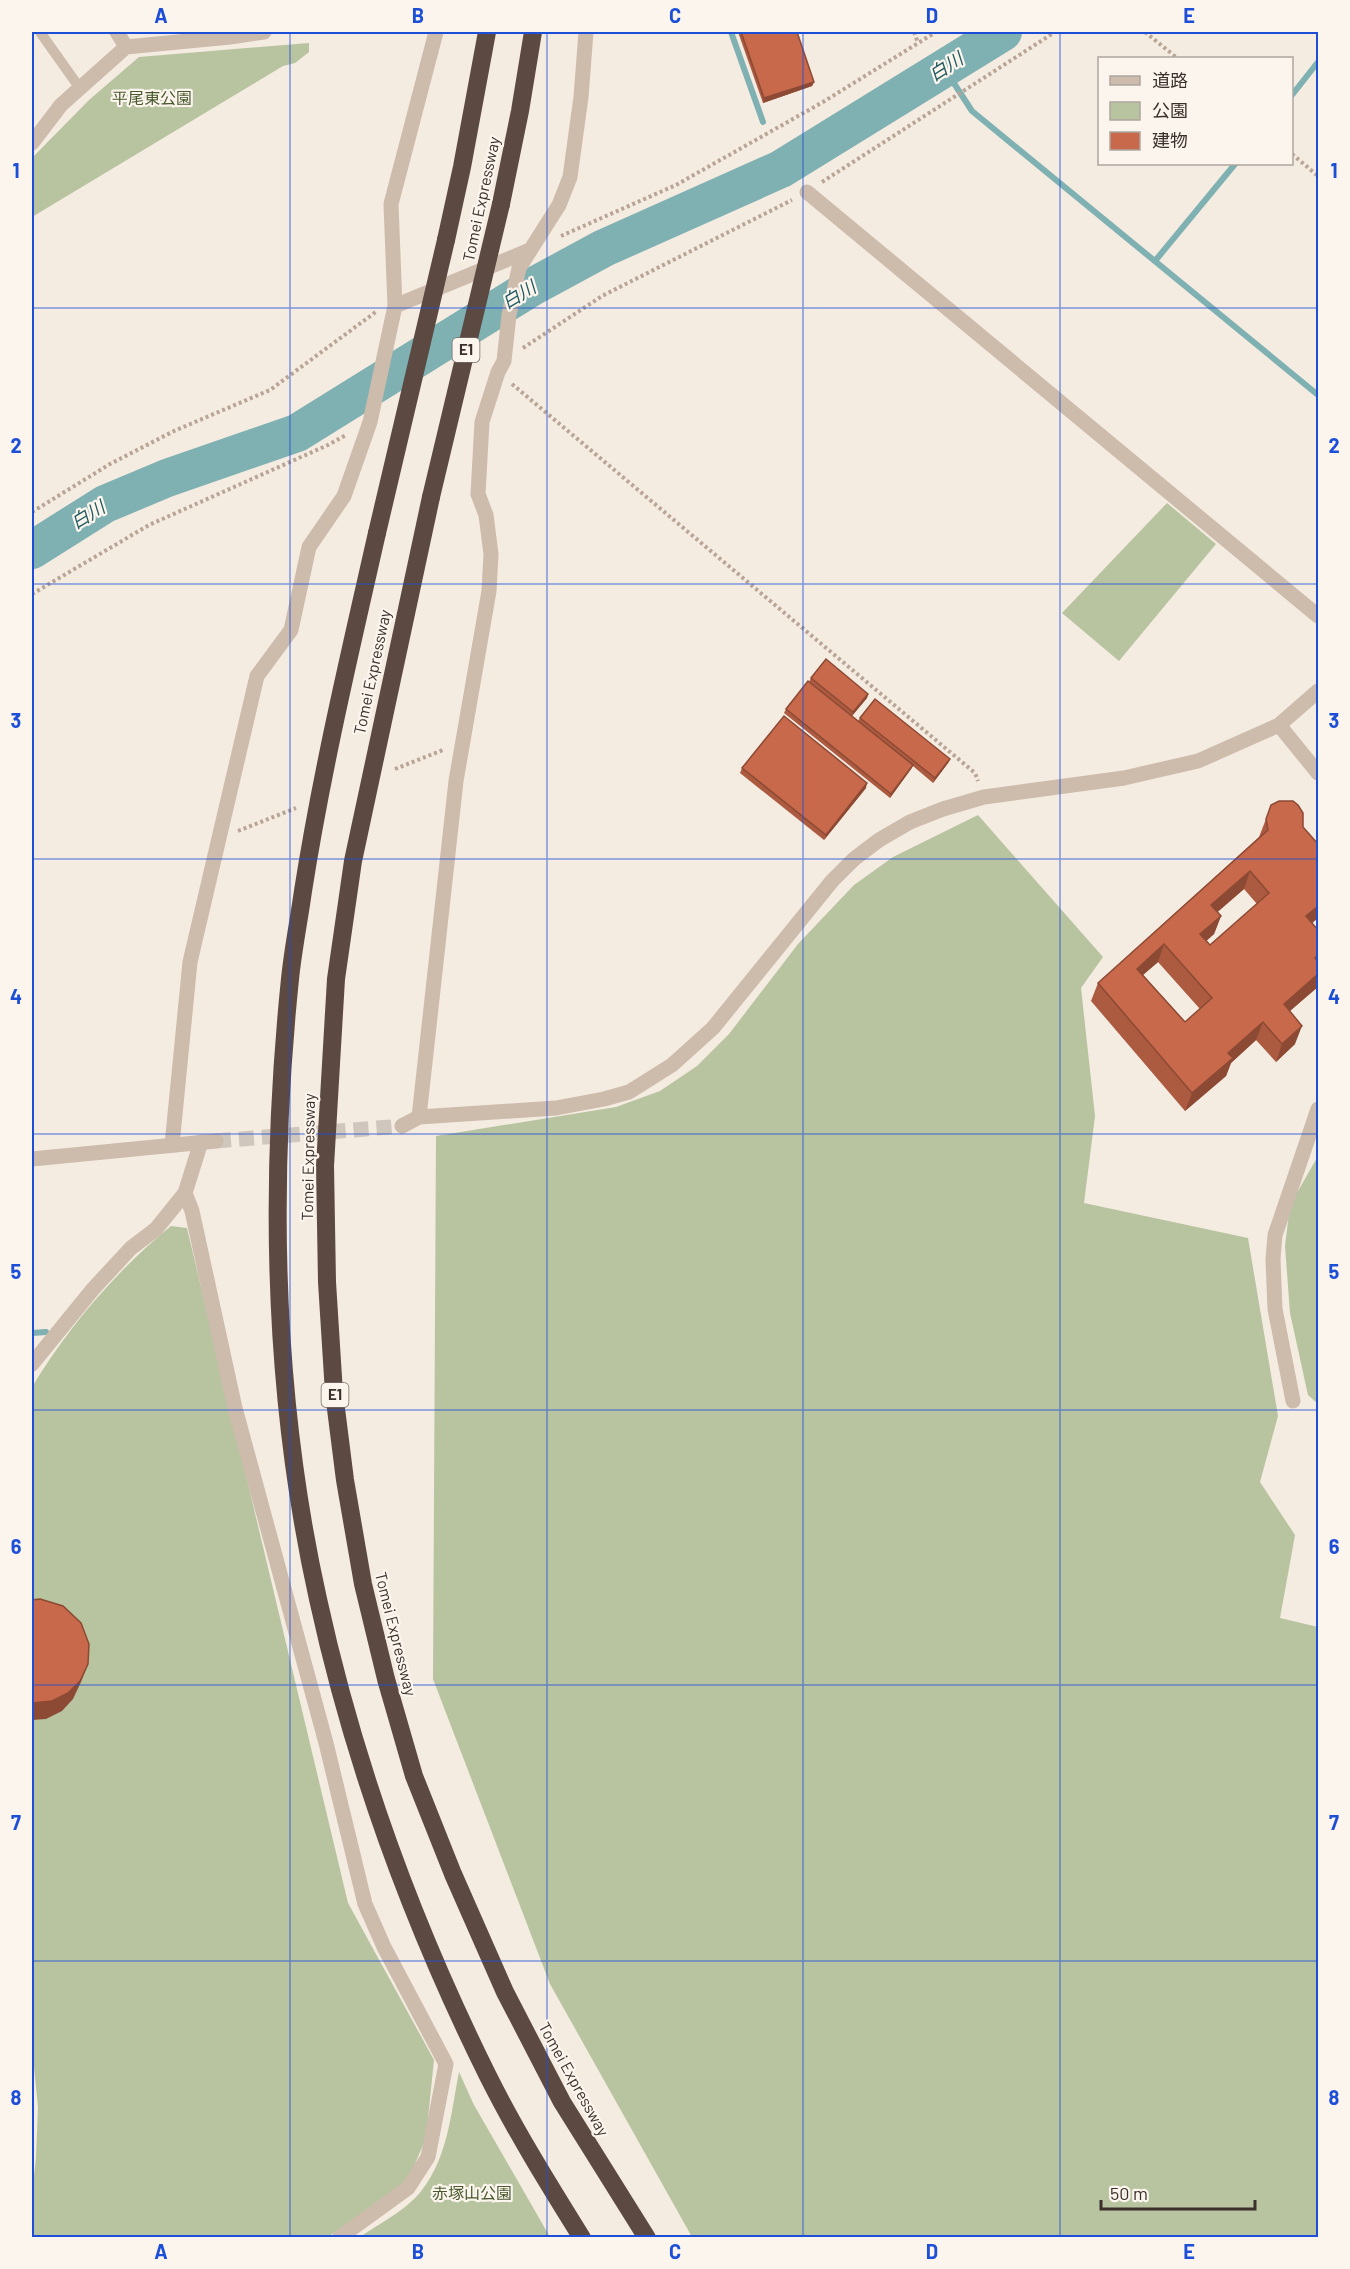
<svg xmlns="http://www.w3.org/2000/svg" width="1350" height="2269" font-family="Barlow,'Noto Sans JP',sans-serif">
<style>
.green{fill:#b8c4a0}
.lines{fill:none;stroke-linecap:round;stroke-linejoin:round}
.stream{stroke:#7fb0b2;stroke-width:6}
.river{stroke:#7fb0b2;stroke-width:38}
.tertiary-tunnel{stroke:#cfc6bd;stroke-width:15;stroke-dasharray:15 8;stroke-linecap:butt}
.path{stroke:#b9a596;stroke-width:4;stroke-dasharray:3 3;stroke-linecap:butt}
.service{stroke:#cdbbac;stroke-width:10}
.minor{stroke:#cdbbac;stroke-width:15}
.tertiary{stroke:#cdbbac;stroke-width:15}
.motorway{stroke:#5c4a42;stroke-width:18}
.motorway-bridge{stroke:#5c4a42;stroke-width:18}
.wall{fill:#ac5a40;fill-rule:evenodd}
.shaded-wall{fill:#8c4a34}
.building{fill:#c8694b;stroke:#8c4a34;stroke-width:1.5;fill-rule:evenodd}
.grid{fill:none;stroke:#1d4ed8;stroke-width:1.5;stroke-opacity:0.55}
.labels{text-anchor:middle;stroke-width:4.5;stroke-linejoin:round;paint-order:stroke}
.shield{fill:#fbf5ee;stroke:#756b66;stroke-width:1.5}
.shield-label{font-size:15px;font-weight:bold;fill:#3b302b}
.park-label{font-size:16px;fill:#4a5a2e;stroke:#fbf5ee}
.street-label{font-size:16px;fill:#3b302b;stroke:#fbf5ee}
.water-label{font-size:18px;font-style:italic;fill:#1f5a5e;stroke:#fbf5ee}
.neatline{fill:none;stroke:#1d4ed8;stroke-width:2}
.grid-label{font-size:20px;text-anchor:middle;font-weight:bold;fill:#1d4ed8}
</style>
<rect width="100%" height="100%" fill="#f4ebe1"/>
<!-- green -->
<path class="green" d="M 309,43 L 309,52 L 295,63 L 283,66 L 32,217 L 32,158 L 89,100 L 139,57 Z
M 1167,503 L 1216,544 L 1119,661 L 1062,613 Z
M 978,815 L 1103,957 L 1081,988 L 1095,1116 L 1084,1203 L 1248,1238 L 1278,1416 L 1260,1482 L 1295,1535 L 1280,1618 L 1318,1627 L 1318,2237 L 692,2237 L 550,1984 L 433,1679 L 436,1136 L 616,1107 L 660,1091 L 697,1066 L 729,1034 L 798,944 L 854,885 L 893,857 Z
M 1318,1156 L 1318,1404 L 1308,1395 L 1290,1313 L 1285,1246 L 1290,1205 Z
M 171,1226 L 187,1228 L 348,1903 L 434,2060 L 426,2138 L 408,2180 L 328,2237 L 32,2237 L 32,2193 L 36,2158 L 38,2107 L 32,2048 L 32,1387 C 69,1326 116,1271 171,1226 Z
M 459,2072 L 474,2105 L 550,2237 L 360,2237 C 380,2223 407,2210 422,2190 C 448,2157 451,2112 459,2072 Z"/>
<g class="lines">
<!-- stream -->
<path class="stream" d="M 731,32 L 763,122
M 944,68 L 972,111 L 1318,395
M 1292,95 L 1318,62
M 1155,261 L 1235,164
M 32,1333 L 46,1332"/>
<!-- river -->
<path class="river" d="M 32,550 L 105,504 L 167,478 L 297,433 L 532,287 L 604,248 L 781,169 L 1003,32"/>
<!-- tertiary-tunnel -->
<path class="tertiary-tunnel" d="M 216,1141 L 402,1126"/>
<!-- path -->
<path class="path" d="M 914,32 L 918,43
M 1145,32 L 1177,58
M 1292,154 L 1318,176
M 822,182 L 1055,32
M 561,236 L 676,185 L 823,102 L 936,32
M 523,348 L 602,296 L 792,200
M 512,384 L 975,773 L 978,781
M 32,512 L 110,464 L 174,431 L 270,390 L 377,311
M 32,594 L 149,525 L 328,445 L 346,435
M 395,769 L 443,750
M 238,831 L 296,808"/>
<!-- service -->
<path class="service" d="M 40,32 L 79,87"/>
<!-- minor -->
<path class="minor" d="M 117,32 L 126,47
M 32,143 L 61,105 L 126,47 L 230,37 L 264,32
M 807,192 L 1318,616
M 395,306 L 530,250
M 1279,725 L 1318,773
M 419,1117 L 456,781 L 489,591 L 491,554 L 486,515 L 478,494 L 482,422 L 498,372 L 504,361 L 509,315 L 519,268 L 559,205 L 570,177 L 581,97 L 586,32
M 172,1145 L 190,962 L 257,676 L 291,630 L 309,547 L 344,496 L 370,422 L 395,306 L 391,204 L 436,32
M 185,1193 L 192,1211 L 235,1408 L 326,1743 L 365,1904 L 384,1947 L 446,2064 L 428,2157 L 408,2188 L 339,2238
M 32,1364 L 93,1289 L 131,1248 L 156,1229 L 185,1193 L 201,1142
M 1293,1401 L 1275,1309 L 1273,1259 L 1275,1235 L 1318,1109"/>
<!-- tertiary -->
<path class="tertiary" d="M 402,1126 L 419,1117 L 556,1108 L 604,1099 L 629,1092 L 672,1065 L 713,1028 L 832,881 L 854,859 L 879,840 L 910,822 L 943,809 L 984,797 L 1124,778 L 1198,761 L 1279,725 L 1318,691
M 32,1159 L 216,1141"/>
<!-- motorway -->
<path class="motorway" d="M 501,204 L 520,111 L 533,32
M 446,240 L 462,167 L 487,32
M 431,497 L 353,861 L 336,979 L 325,1166 L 327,1282 L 334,1393 L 345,1480 L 363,1584 L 386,1679 L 414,1776 L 453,1874 L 505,1992 L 562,2102 L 647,2238
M 377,533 C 350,652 322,770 303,891 C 299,920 293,949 290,979 C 269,1184 273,1397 318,1599 C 354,1764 413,1925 488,2076 C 516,2132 549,2185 582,2238"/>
<!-- motorway-bridge -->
<path class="motorway-bridge" d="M 431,497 L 501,204
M 377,533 L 446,240"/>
</g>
<!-- wall -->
<path class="wall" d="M 738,32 L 797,32 L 814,82 L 812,86 L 763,103 Z
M 811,678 L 868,694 L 867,698 L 852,716 L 858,721 L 860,718 L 950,759 L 948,763 L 933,783 L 913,766 L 911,769 L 890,798 L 784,713 L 786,709 L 809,682 Z
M 742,768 L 866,788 L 824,840 L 740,773 Z
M 1266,819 L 1303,827 L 1312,923 L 1318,930 L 1318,986 L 1290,1011 L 1295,1044 L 1276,1062 L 1256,1040 L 1231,1063 L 1226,1076 L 1185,1111 L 1091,1001 L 1098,983 L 1259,837 ZM 1244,889 L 1257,904 L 1210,945 L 1206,941 L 1214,934 L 1221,916 L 1217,912 ZM 1158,962 L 1200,1009 L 1185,1022 L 1143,975 Z"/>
<!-- shaded-wall -->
<path class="shaded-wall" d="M 814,82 L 812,86 L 763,103 L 764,98 Z
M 868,694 L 867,698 L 851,717 L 853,712 Z
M 950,759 L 948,763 L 933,783 L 935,778 Z
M 913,765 L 911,769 L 890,798 L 891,794 Z
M 867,783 L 866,788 L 824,840 L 826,835 Z
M 1250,871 L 1244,889 L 1205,923 L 1211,905 Z
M 1318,906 L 1318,918 L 1300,934 L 1306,916 Z
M 1221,916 L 1214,934 L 1194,952 L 1200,934 Z
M 1164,944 L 1158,962 L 1130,986 L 1137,969 Z
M 1318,974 L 1318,987 L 1277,1022 L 1284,1004 Z
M 1263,1022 L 1256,1040 L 1231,1063 L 1226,1076 L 1185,1111 L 1192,1093 L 1228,1053 Z
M 1302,1026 L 1295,1044 L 1276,1062 L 1282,1044 Z
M 88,1664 L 81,1682 L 73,1699 L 62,1711 L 46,1719 L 32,1720 L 32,1703 Z"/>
<!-- building -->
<path class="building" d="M 741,32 L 797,32 L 814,82 L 764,98 Z
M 826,659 L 868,694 L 853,712 L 811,678 Z
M 808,681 L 913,765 L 891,794 L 786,709 Z
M 875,699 L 950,759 L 935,778 L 860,718 Z
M 784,716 L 867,783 L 826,835 L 742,768 Z
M 1279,801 L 1293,801 L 1298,805 L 1303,813 L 1303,827 L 1318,844 L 1318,906 L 1306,916 L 1318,930 L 1318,955 L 1315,958 L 1318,962 L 1318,974 L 1284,1004 L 1302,1026 L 1282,1044 L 1263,1022 L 1228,1053 L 1233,1058 L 1192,1093 L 1098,983 L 1268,830 L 1266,819 L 1271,805 ZM 1250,871 L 1269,893 L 1210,945 L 1200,934 L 1221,916 L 1211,905 ZM 1164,944 L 1212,998 L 1185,1022 L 1137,969 Z
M 40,1599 L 63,1606 L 81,1623 L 89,1644 L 88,1664 L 80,1681 L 68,1693 L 52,1701 L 32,1703 L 32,1600 Z"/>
<!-- grid -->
<path class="grid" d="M 290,32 L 290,2238M 547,32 L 547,2238M 803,32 L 803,2238M 1060,32 L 1060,2238M 32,308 L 1318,308M 32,584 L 1318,584M 32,859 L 1318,859M 32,1134 L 1318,1134M 32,1410 L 1318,1410M 32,1685 L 1318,1685M 32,1961 L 1318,1961"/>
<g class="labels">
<!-- shield labels -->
<g class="shield">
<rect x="452.5" y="338" width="27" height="24" rx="4.5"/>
<rect x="321.5" y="1383" width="27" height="24" rx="4.5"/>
</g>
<g class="shield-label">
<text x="466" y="355">E1</text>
<text x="335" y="1400">E1</text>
</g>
<!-- park labels -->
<g class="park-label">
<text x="152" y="104">平尾東公園</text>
<text x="472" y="2199">赤塚山公園</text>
</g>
<!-- street labels -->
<g class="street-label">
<text transform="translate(481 199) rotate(-78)" y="6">Tomei Expressway</text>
<text transform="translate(372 672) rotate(-78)" y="6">Tomei Expressway</text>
<text transform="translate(308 1157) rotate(-89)" y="6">Tomei Expressway</text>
<text transform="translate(396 1634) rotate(76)" y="6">Tomei Expressway</text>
<text transform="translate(574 2079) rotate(61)" y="6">Tomei Expressway</text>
</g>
<!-- water labels -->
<g class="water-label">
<text transform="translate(946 67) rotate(-32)" y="6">白川</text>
<text transform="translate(519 295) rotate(-31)" y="6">白川</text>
<text transform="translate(88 515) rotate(-31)" y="6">白川</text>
</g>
</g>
<!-- border -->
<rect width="1350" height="2269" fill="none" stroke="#fbf5ee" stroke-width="66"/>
<!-- legend -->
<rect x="1098" y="57" width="195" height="108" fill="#fbf5ee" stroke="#aea6a0" stroke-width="1.5"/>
<rect x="1110" y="76" width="30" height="9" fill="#cdbbac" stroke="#aea6a0" stroke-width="1.5"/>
<text x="1152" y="87" font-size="18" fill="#3b302b">道路</text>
<rect x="1110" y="102" width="30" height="18" fill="#b8c4a0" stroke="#aea6a0" stroke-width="1.5"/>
<text x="1152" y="117" font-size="18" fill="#3b302b">公園</text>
<rect x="1110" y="132" width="30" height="18" fill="#c8694b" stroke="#aea6a0" stroke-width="1.5"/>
<text x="1152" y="147" font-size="18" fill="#3b302b">建物</text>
<!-- scale -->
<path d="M1101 2200v9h154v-9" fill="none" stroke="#3b302b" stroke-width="3"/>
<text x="1110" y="2200" font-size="18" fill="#3b302b" stroke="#fbf5ee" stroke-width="4.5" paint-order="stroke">50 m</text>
<rect x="33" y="33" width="1284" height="2203" class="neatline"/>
<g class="grid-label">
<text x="161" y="23">A</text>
<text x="418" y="23">B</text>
<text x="675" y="23">C</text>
<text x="932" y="23">D</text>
<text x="1189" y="23">E</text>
<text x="16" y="178">1</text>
<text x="1334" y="178">1</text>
<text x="16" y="453">2</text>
<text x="1334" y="453">2</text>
<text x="16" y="728">3</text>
<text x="1334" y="728">3</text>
<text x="16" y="1004">4</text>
<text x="1334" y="1004">4</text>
<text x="16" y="1279">5</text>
<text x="1334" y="1279">5</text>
<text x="16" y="1554">6</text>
<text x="1334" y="1554">6</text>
<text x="16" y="1830">7</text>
<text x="1334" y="1830">7</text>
<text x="16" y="2105">8</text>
<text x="1334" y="2105">8</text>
<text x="161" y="2259">A</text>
<text x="418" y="2259">B</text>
<text x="675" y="2259">C</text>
<text x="932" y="2259">D</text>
<text x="1189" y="2259">E</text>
</g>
</svg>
